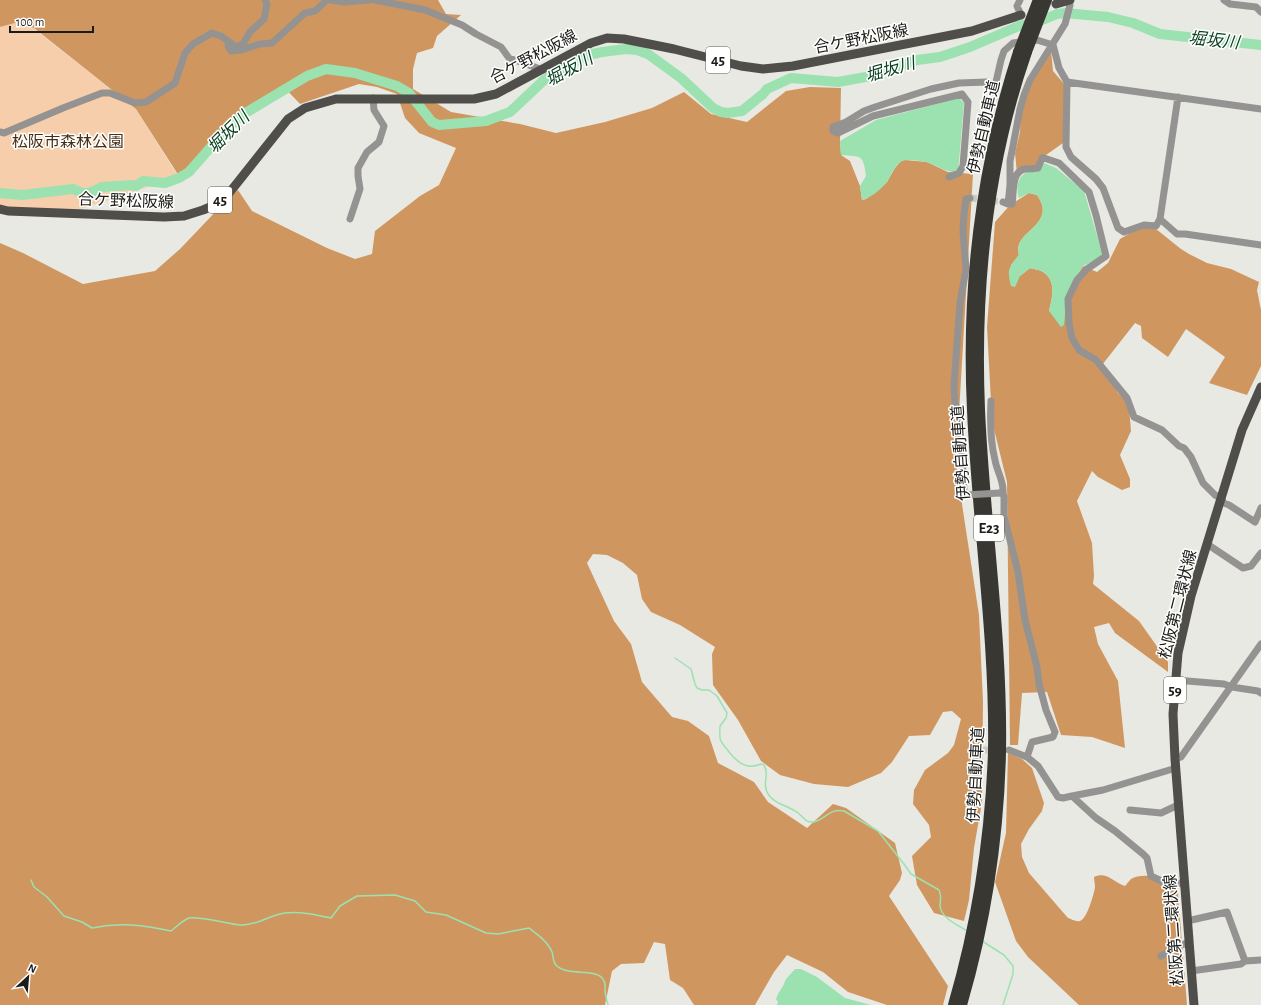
<svg xmlns="http://www.w3.org/2000/svg" width="1261" height="1005" font-family="'Alegreya Sans','Noto Sans JP',sans-serif">
<style>
.green{fill:#f6ceac}
.forest{fill:#d09660}
.water{fill:#9be2b0}
.lines{fill:none;stroke-linecap:round;stroke-linejoin:round}
.stream{stroke:#9be2b0;stroke-width:1.5}
.river{stroke:#9be2b0;stroke-width:10}
.minor-tunnel{stroke:#c9cac4;stroke-width:7;stroke-dasharray:7 3.5;stroke-linecap:butt}
.minor{stroke:#949391;stroke-width:7}
.major{stroke:#504e4a;stroke-width:9}
.highway{stroke:#393732;stroke-width:10}
.minor-bridge{stroke:#949391;stroke-width:7}
.highway-bridge{stroke:#393732;stroke-width:10}
.labels{text-anchor:middle;stroke-width:3;stroke-linejoin:round;paint-order:stroke}
.shield{fill:#fffffe;stroke:#5f5f5e;stroke-width:1}
.shield-label{font-size:15px;font-weight:bold;fill:#1b1b19}
.street-label{font-size:16px;fill:#1b1b19;stroke:#fffffe}
.park-label{font-size:16px;fill:#472e16;stroke:#fffffe}
.water-label{font-size:17px;font-style:italic;fill:#083f20;stroke:#fffffe}
</style>
<rect width="100%" height="100%" fill="#e8e9e2"/>
<!-- green -->
<path class="green" d="M 15,23 L 33,28 L 136,109 L 178,176 L 122,196 L 67,213 L 0,209 L 0,27 Z"/>
<!-- forest -->
<path class="forest" d="M 0,0 L 438,0 L 446,14 L 461,15 L 437,36 L 433,48 L 417,53 L 413,69 L 413,89 L 451,112 L 520,124 L 556,133 L 605,122 L 652,108 L 684,92 L 711,114 L 747,122 L 786,91 L 810,87 L 841,88 L 840,141 L 841,155 L 850,161 L 860,186 L 862,200 L 866,199 L 880,188 L 887,182 L 895,168 L 901,161 L 905,160 L 927,162 L 948,172 L 973,174 L 956,465 L 979,615 L 983,702 L 982,802 L 974,848 L 969,900 L 964,921 L 934,913 L 917,885 L 912,856 L 931,837 L 929,825 L 913,804 L 914,790 L 925,770 L 948,753 L 954,745 L 961,719 L 952,711 L 943,712 L 930,735 L 909,736 L 892,762 L 881,773 L 848,787 L 814,784 L 780,775 L 761,761 L 738,720 L 713,685 L 712,654 L 715,647 L 680,625 L 651,612 L 642,599 L 637,575 L 623,563 L 607,555 L 593,554 L 587,563 L 614,621 L 631,644 L 642,682 L 672,717 L 688,721 L 709,736 L 718,763 L 754,782 L 768,802 L 807,828 L 833,804 L 846,808 L 895,843 L 902,873 L 900,880 L 889,896 L 948,986 L 943,1005 L 887,1005 L 848,992 L 823,972 L 787,955 L 774,972 L 755,1005 L 694,1005 L 683,988 L 670,980 L 665,944 L 654,942 L 644,963 L 621,964 L 612,971 L 605,1005 L 0,1005 L 0,243 L 23,253 L 83,284 L 155,271 L 180,249 L 221,206 L 238,190 L 252,211 L 327,248 L 355,259 L 372,254 L 375,231 L 420,196 L 439,185 L 456,148 L 419,133 L 405,118 L 397,94 L 377,87 L 359,84 L 300,104 L 283,86 L 236,114 L 179,176 L 136,109 L 34,28 L 15,23 L 0,27 Z
M 1051,50 L 1053,71 L 1066,86 L 1063,143 L 1046,155 L 1040,166 L 1017,174 L 1015,153 L 1020,132 L 1021,106 L 1024,93 Z
M 1029,193 L 1037,195 C 1059,226 1011,231 1019,255 L 1011,265 L 1020,276 L 1030,268 C 1034,269 1040,270 1043,272 C 1057,281 1052,298 1049,311 L 1066,305 L 1078,274 L 1083,266 L 1097,272 L 1108,263 L 1120,239 L 1132,232 L 1148,227 L 1156,229 L 1181,249 L 1189,254 L 1207,263 L 1231,269 L 1259,282 L 1257,290 L 1261,310 L 1261,366 L 1247,395 L 1209,383 L 1225,357 L 1186,329 L 1168,357 L 1142,338 L 1141,326 L 1135,323 L 1102,365 L 1118,393 L 1125,399 L 1129,406 L 1131,431 L 1120,455 L 1130,479 L 1130,487 L 1122,490 L 1098,477 L 1092,471 L 1077,501 L 1092,543 L 1094,576 L 1093,584 L 1139,621 L 1168,662 L 1168,672 L 1115,633 L 1109,623 L 1094,627 L 1098,644 L 1118,681 L 1125,748 L 1092,737 L 1061,735 L 1047,692 L 1022,693 L 1018,745 L 1010,745 L 1007,482 L 992,421 L 987,327 L 995,222 L 1010,205 Z
M 1008,753 L 1022,759 L 1032,768 L 1044,803 L 1042,811 L 1029,829 L 1021,844 L 1022,857 L 1029,873 L 1068,918 C 1071,919 1076,922 1080,921 C 1087,919 1094,894 1095,887 C 1095,884 1094,880 1094,877 C 1107,871 1114,883 1125,886 C 1127,884 1129,881 1131,879 C 1142,872 1166,878 1177,882 L 1187,1005 L 1079,1005 L 1028,957 L 1016,941 L 995,882 L 1006,833 Z"/>
<!-- water -->
<path class="water" d="M 959,98 L 964,103 L 958,173 C 947,172 939,167 929,163 C 923,161 914,160 907,160 C 896,160 892,175 887,182 C 881,189 871,198 862,200 L 860,186 L 866,176 C 863,154 862,157 841,155 L 840,141 L 876,120 Z
M 1044,163 L 1056,168 L 1084,191 L 1103,256 L 1083,266 L 1078,274 L 1066,305 L 1064,325 L 1061,327 L 1049,311 C 1052,298 1057,281 1043,272 C 1040,270 1034,269 1030,268 L 1020,276 L 1015,287 L 1011,286 C 1007,270 1008,268 1019,255 C 1011,231 1059,226 1037,195 L 1029,193 L 1019,198 C 1015,185 1018,175 1031,170 L 1035,172 L 1040,169 Z
M 795,969 L 801,969 L 817,977 L 845,998 L 871,1005 L 777,1005 L 778,1002 L 776,999 L 778,994 L 783,986 L 786,979 Z"/>
<g class="lines">
<!-- stream -->
<path class="stream" d="M 675,658 L 691,669 L 695,684 L 697,688 L 702,690 L 709,690 L 717,696 L 727,713 L 726,718 L 720,726 C 720,730 719,737 721,741 C 723,745 727,749 729,752 C 738,763 747,770 761,764 L 764,765 C 770,774 762,783 767,792 C 772,803 786,805 795,811 C 802,814 804,823 813,822 C 825,820 829,808 844,811 L 878,831 L 904,864 L 911,874 L 939,890 C 942,896 940,900 940,906 C 941,918 958,925 967,931
M 31,880 L 34,887 L 47,897 L 64,916 L 82,922 L 92,928 C 121,922 143,925 171,931 C 176,927 183,920 189,918 C 199,916 229,924 241,925 C 257,926 269,915 285,913 C 300,911 317,915 331,918 L 340,906 L 357,896 L 395,895 L 415,901 L 426,912 L 446,915 L 486,933 L 498,934 L 529,928 C 537,934 548,942 552,952 C 554,957 552,962 557,966 C 569,977 598,967 604,981 C 606,984 605,987 605,990 C 605,995 607,1000 608,1005
M 982,941 L 1004,955 L 1013,966 L 1013,974 L 1003,1005"/>
<!-- river -->
<path class="river" d="M 0,193 L 22,195 L 73,189 L 82,193 L 89,193 L 102,187 L 132,185 L 136,186 L 143,181 L 165,183 L 179,178 L 189,172 L 224,132 L 242,115 L 307,76 L 326,69 L 355,73 L 397,86 L 409,93 L 432,122 L 439,125 L 486,121 L 510,112 L 544,80 L 572,63 L 588,55 L 602,52 L 626,49 L 637,50 L 648,54 L 681,78 L 713,108 L 721,112 L 728,113 L 742,111 L 763,94 L 767,89 L 791,78 L 838,82 L 871,76 L 917,60 L 940,57 L 970,47 L 1019,26 L 1045,19 L 1057,14 L 1065,13 L 1108,17 L 1133,23 L 1160,34 L 1261,45"/>
<!-- minor-tunnel -->
<path class="minor-tunnel" d="M 970,198 L 1003,202
M 983,750 L 996,750"/>
<!-- minor -->
<path class="minor" d="M 331,0 L 344,2 L 369,0
M 375,0 L 425,10 L 462,25 L 476,34 L 501,47 L 509,58 L 543,70
M 1020,0 L 1017,6 L 1021,15
M 1224,0 L 1230,4 L 1256,7 L 1261,12
M 1053,45 L 1059,68 L 1067,82 L 1066,147 L 1071,157 L 1096,179 L 1103,188 L 1118,228 L 1124,232 L 1144,225 L 1156,226 L 1160,219 L 1178,97
M 235,47 L 228,46 L 231,51 L 241,50 L 260,44 L 272,43 L 305,13 L 315,11 L 327,0
M 1067,82 L 1261,109
M 0,132 L 4,133 L 63,108 L 102,93 L 110,93 L 135,103 L 146,102 L 175,83 L 185,53 L 193,44 L 212,33 L 221,36 L 236,47 L 243,44 L 250,32 L 264,19 L 267,4 L 265,0
M 949,177 L 959,173 L 963,166 L 968,102 L 962,94 L 873,116 L 838,133 L 833,131 L 833,127 L 846,122 L 864,111 L 875,107 L 931,89 L 959,83 L 987,82 L 994,86 L 996,82 L 1001,60 L 1004,51 L 1013,43 L 1037,40 L 1053,45
M 1003,202 L 1008,204 L 1010,185 L 1010,161 L 1013,146 L 1020,109 L 1024,95 L 1030,80 L 1065,24 L 1070,5 L 1069,0
M 1008,204 L 1012,204 C 1014,194 1011,171 1025,169 C 1029,169 1033,169 1038,168 L 1042,158 L 1044,158 L 1059,163 L 1089,192 L 1096,215 L 1106,256 L 1087,269 L 1077,280 L 1068,299 L 1069,323 L 1072,338 L 1079,350 L 1096,360 L 1127,398 L 1134,417 L 1162,430 L 1179,446 L 1184,448 L 1191,457 L 1203,483 L 1215,495 L 1221,498 L 1224,503 L 1229,505 L 1255,522 L 1261,508
M 350,219 L 360,189 L 358,176 L 358,168 L 367,152 L 379,142 L 384,126 L 374,110 L 373,98
M 1160,219 L 1177,234 L 1185,234 L 1261,245
M 991,401 C 990,421 990,440 995,460 C 997,472 1004,481 1003,493
M 1000,493 L 1003,493 L 1004,497 L 1004,516 L 1018,572 L 1025,620 L 1037,667 L 1039,684 L 1046,710 L 1055,732 L 1053,737 L 1032,742 L 1027,757
M 966,495 L 964,492 L 960,418 L 955,403 L 954,385 L 960,303 L 966,269 L 963,231 L 964,214 L 966,199 L 970,198
M 1207,544 L 1243,568 L 1251,566 L 1261,553
M 1175,680 L 1224,684 L 1232,687 L 1258,691 L 1261,693
M 1009,750 L 1027,757 L 1038,766 L 1058,797 L 1063,798 L 1072,796 L 1096,818 L 1115,831 L 1143,854 L 1147,858 L 1151,876 L 1168,884 L 1185,883
M 1175,759 L 1181,757 L 1261,644
M 1072,796 L 1103,790 L 1176,768
M 1130,810 L 1161,813 L 1178,805
M 1187,921 L 1227,912 L 1245,961 L 1241,964 L 1191,971
M 1161,956 L 1180,945 L 1189,943
M 1245,961 L 1261,960"/>
<!-- major -->
<path class="major" d="M 1056,4 L 1070,0
M 0,209 L 8,211 L 164,217 L 184,216 L 203,210 L 215,205 L 230,192 L 288,119 L 305,108 L 336,99 L 474,99 L 496,94 L 591,43 L 607,38 L 624,39 L 674,49 L 741,66 L 763,69 L 793,66 L 972,31 L 1021,15
M 1194,1005 L 1175,759 L 1173,714 L 1178,653 L 1191,596 L 1242,430 L 1261,387"/>
<!-- highway -->
<path class="highway" d="M 953,1005 C 977,922 990,838 993,752 C 995,638 977,524 972,410 C 966,288 980,168 1018,52
M 962,1005 C 986,923 999,838 1001,752 C 1003,638 985,524 980,410 C 975,289 987,167 1027,52"/>
<!-- minor-bridge -->
<path class="minor-bridge" d="M 966,495 L 1000,493"/>
<!-- highway-bridge -->
<path class="highway-bridge" d="M 1018,52 L 1037,2
M 1027,52 L 1047,0"/>
</g>
<g class="labels">
<!-- shield labels -->
<g class="shield">
<rect x="706" y="47" width="24" height="26" rx="3"/>
<rect x="208" y="187" width="24" height="26" rx="3"/>
<rect x="974" y="515" width="30" height="26" rx="3"/>
<rect x="1164" y="677" width="22" height="26" rx="3"/>
</g>
<g class="shield-label">
<text x="718" y="65">45</text>
<text x="220" y="205">45</text>
<text x="989" y="533">E23</text>
<text x="1175" y="695">59</text>
</g>
<!-- street labels -->
<g class="street-label">
<text transform="translate(861 38) rotate(-11)" y="6">合ケ野松阪線</text>
<text transform="translate(533 56) rotate(-28)" y="6">合ケ野松阪線</text>
<text transform="translate(983 127) rotate(-77)" y="6">伊勢自動車道</text>
<text transform="translate(126 200) rotate(2)" y="6">合ケ野松阪線</text>
<text transform="translate(960 453) rotate(-94)" y="6">伊勢自動車道</text>
<text transform="translate(1177 604) rotate(-76)" y="6">松阪第二環状線</text>
<text transform="translate(975 775) rotate(-87)" y="6">伊勢自動車道</text>
<text transform="translate(1173 930) rotate(-94)" y="6">松阪第二環状線</text>
</g>
<!-- park labels -->
<g class="park-label">
<text x="68" y="147">松阪市森林公園</text>
</g>
<!-- water labels -->
<g class="water-label">
<text transform="translate(1214 40) rotate(6)" y="6">堀坂川</text>
<text transform="translate(569 69) rotate(-29)" y="6">堀坂川</text>
<text transform="translate(890 69) rotate(-16)" y="6">堀坂川</text>
<text transform="translate(228 132) rotate(-45)" y="6">堀坂川</text>
</g>
</g>
<!-- north arrow -->
<g transform="translate(28 977) rotate(26)" stroke="#fffffe" stroke-width="3" paint-order="stroke">
<path d="M0-3L7 15L0 10L-7 15Z" fill="#1b1b19"/>
<text y="-6" font-size="11" font-weight="bold" text-anchor="middle" fill="#1b1b19">N</text>
</g>
<!-- scale -->
<path d="M10 26v6h83v-6" fill="none" stroke="#1b1b19" stroke-width="2"/>
<text x="16" y="26" font-size="12" fill="#1b1b19" stroke="#fffffe" stroke-width="3" paint-order="stroke">100 m</text>
</svg>
